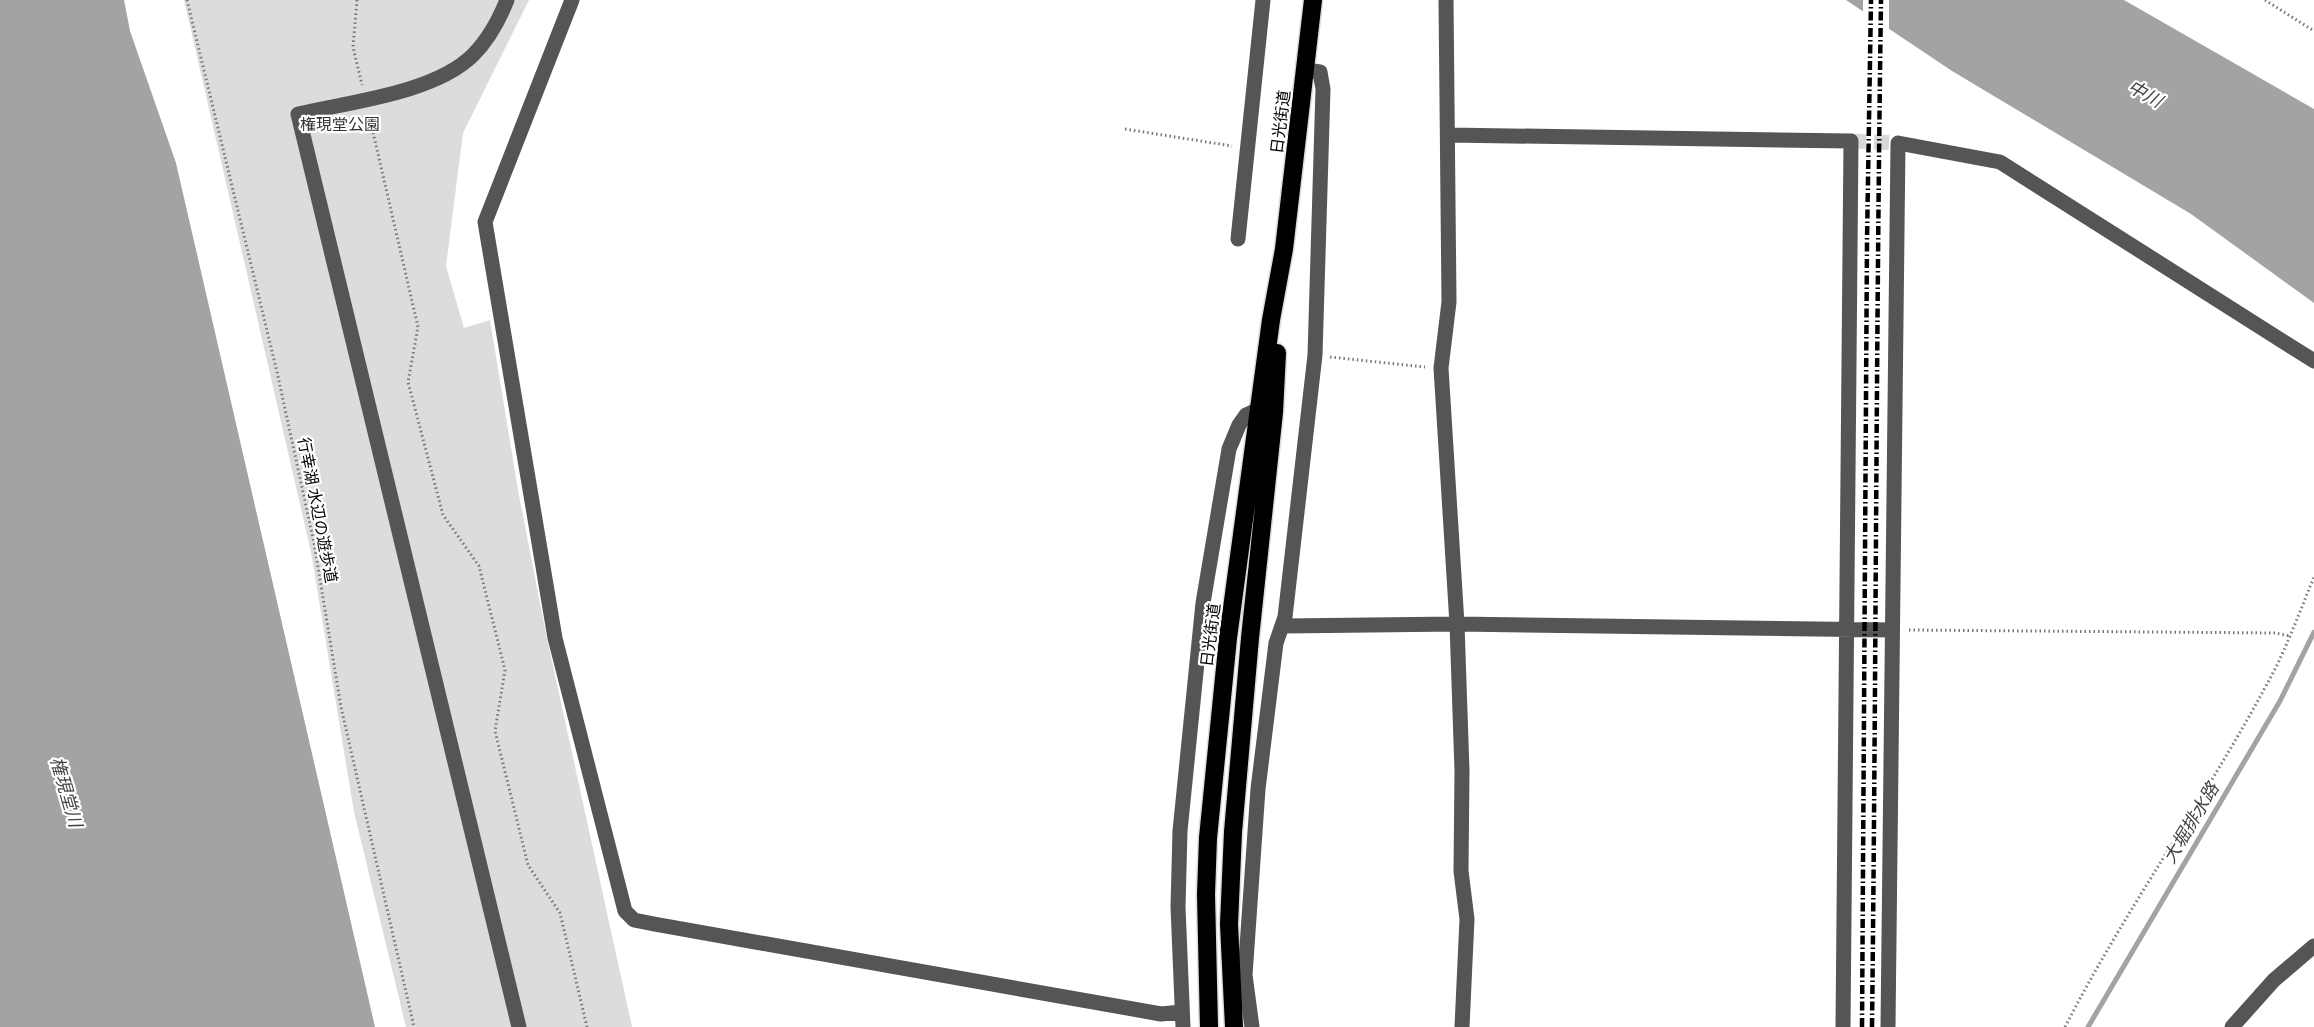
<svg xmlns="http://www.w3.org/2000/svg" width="2314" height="1027" font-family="'Golos Text','Noto Sans JP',sans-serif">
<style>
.green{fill:#dcdcdc}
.water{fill:#a3a3a3}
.pier{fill:#fff}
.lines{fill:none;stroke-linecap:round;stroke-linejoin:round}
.stream{stroke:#a3a3a3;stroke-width:5}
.minor-tunnel{stroke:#d9d9d9;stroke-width:15;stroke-dasharray:15 8;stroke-linecap:butt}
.highway-casing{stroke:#dbdbdb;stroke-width:21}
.path{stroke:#777;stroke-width:3;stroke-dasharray:1.5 3;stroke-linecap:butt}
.minor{stroke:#555;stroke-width:15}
.highway{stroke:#000;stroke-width:18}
.rail{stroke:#000;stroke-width:4.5;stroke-dasharray:9 3 1.5 3;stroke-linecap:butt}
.labels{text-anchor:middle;stroke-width:4.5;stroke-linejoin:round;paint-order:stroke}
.street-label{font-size:16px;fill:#000;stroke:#fff}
.park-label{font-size:16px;fill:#333;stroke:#fff}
.water-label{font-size:18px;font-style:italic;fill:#444;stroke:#fff}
</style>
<rect width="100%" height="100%" fill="#fff"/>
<!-- green -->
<path class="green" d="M 184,0 L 529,0 L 463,133 L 446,266 L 464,328 L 490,320 L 518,490 L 546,634 L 632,1027 L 406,1027 L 354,812 L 311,552 Z"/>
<!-- water -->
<path class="water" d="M 0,0 L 124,0 L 130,31 L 176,163 L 375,1027 L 0,1027 Z
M 1846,0 L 2124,0 L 2314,109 L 2314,303 L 2191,214 L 1952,71 Z"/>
<!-- pier -->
<path class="pier" d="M 1863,0 L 1889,0 L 1889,32 L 1863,15 Z"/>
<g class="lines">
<!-- stream -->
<path class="stream" d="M 2088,1027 L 2280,701 L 2314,632"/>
<!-- minor-tunnel -->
<path class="minor-tunnel" d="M 1851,141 L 1898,143"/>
<defs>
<path id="highway" d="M 1209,1027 L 1206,894 L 1208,838 L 1228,638 L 1271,320 L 1284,249 L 1313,0
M 1234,1027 L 1229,924 L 1233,832 L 1250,638 L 1274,412 L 1277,353"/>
</defs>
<!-- highway casing -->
<use href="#highway" class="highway-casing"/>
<!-- path -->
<path class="path" d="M 187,0 L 277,372 L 314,543 L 341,707 L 414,1027
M 357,0 L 353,47 L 362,85
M 2265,0 L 2314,31
M 369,115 L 418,327 L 408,382 L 443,515 L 479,566 L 505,670 L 495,731 L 528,865 L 560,913 L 587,1027
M 1125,129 L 1232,146
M 1330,357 L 1425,367
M 1909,630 L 2275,633 L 2290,636
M 2065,1027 C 2129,902 2213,789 2277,665 C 2291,636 2302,606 2314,577"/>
<!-- minor -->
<path class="minor" d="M 507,0 C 499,20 488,40 473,55 C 435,93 349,102 298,114 L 519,1027
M 572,0 L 485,222 L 555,638 L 625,911 L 634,920 L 654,924 L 1161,1014 L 1181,1012
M 1446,0 L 1449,302 L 1441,368 L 1457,624 L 1462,771 L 1461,871 L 1467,919 L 1462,1027
M 1449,135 L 1851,141 L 1843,1027
M 1238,239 L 1263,0
M 1283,626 L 1457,624 L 1892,630
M 1237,974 L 1245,975 L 1252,1027
M 1245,975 L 1258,789 L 1276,643 L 1285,617 L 1315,355 L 1323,89 L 1320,72 L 1306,70
M 1183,1027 L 1178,907 L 1180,831 L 1203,603 L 1229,449 L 1239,425 L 1246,415 L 1259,409 L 1268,411
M 1888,1027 L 1898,143 L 2000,162 L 2314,361
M 2232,1027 L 2274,980 L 2314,946"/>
<!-- highway -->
<use href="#highway" class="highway"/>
<!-- rail -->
<path class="rail" d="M 1862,1027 L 1867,241 L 1871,0
M 1872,1027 C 1876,685 1876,342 1881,0"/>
</g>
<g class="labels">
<!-- street labels -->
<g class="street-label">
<text transform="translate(1280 122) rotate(-83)" y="6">日光街道</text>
<text transform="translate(318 510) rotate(79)" y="6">行幸湖 水辺の遊歩道</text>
<text transform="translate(1210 635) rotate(-83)" y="6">日光街道</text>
</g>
<!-- park labels -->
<g class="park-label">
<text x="340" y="130">権現堂公園</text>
</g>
<!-- water labels -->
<g class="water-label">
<text transform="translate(2145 94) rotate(29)" y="6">中川</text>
<text transform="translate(66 792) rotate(74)" y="6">権現堂川</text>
<text transform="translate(2191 823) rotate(-59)" y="6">大堀排水路</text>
</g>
</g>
</svg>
